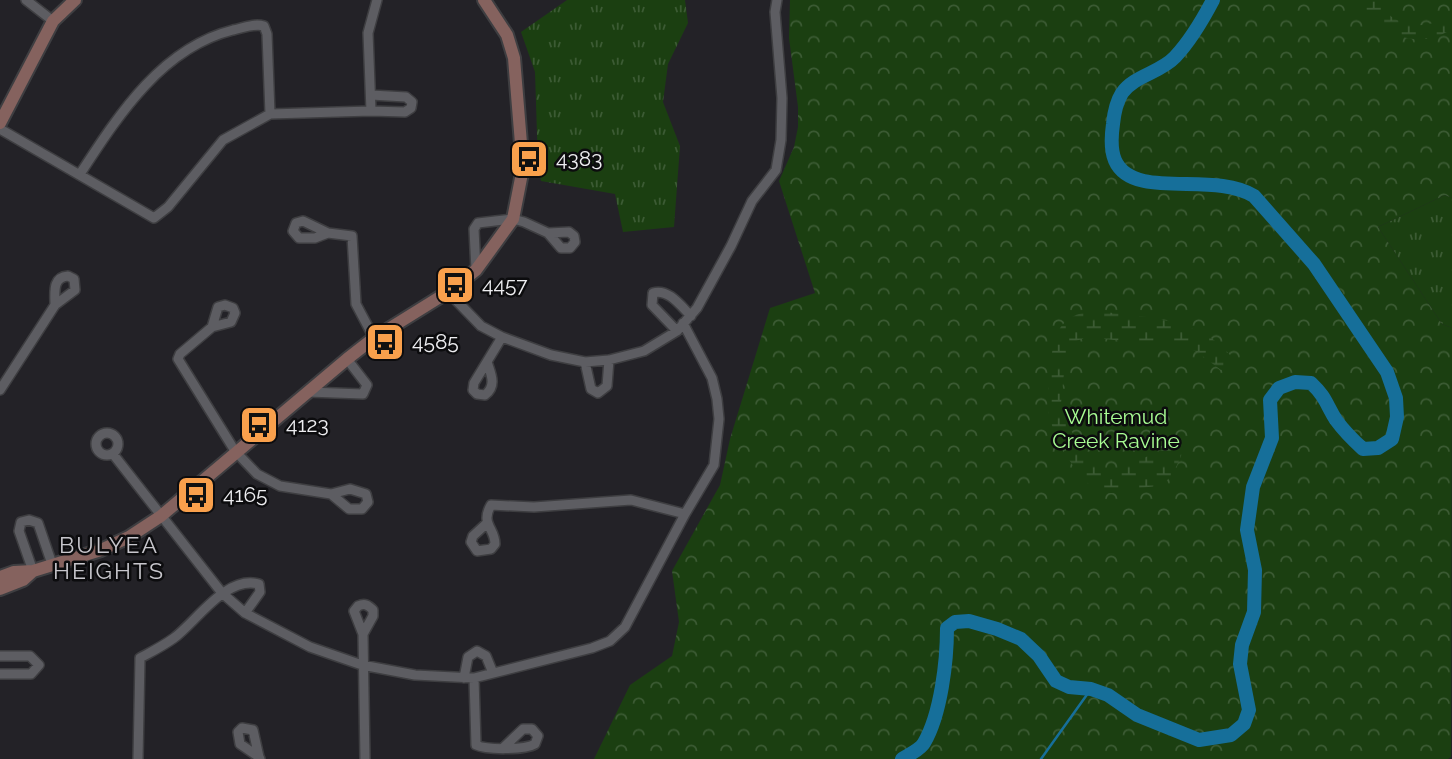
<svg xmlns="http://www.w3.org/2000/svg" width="1452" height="759" font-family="Raleway,sans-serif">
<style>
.grass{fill:url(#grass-tufts)}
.forest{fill:url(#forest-crowns)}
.wetland{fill:url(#wetland-marsh)}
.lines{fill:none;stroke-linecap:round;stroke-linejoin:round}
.stream{stroke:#166f9a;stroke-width:2.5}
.river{stroke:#166f9a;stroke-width:14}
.street-casing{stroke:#3e3e41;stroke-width:12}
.secondary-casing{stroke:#3e3e41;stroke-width:16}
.street{stroke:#5d5d62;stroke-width:9}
.secondary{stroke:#85625e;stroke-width:12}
.labels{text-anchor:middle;stroke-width:5;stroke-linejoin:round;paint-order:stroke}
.poi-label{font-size:21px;fill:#ededf0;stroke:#0c0c0e;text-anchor:start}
.park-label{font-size:21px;fill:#a8fc93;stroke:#0c0c0e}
.neighbourhood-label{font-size:23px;letter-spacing:2px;fill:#c7c6cc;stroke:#0c0c0e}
</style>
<defs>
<pattern id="grass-tufts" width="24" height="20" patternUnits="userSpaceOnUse" patternTransform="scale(1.75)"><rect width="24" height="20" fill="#1b3f11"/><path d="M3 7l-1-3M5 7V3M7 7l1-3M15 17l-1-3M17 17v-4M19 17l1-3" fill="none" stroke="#3c5b34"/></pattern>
<pattern id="forest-crowns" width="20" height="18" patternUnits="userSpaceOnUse" patternTransform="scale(1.75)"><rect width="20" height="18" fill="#1b3f11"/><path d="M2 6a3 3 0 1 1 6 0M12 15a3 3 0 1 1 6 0" fill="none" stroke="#3c5b34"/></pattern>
<pattern id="wetland-marsh" width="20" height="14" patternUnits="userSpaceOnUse" patternTransform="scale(1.75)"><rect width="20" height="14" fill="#1b3f11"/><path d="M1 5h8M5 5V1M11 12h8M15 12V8" fill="none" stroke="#3c5b34"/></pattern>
</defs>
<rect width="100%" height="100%" fill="#232227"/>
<!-- grass -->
<path class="grass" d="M 567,0 L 685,0 L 688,23 L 668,64 L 663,102 L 680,146 L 674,227 L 623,232 L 615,194 L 541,181 L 538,165 L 535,72 L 521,32 Z
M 1445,195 L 1452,198 L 1452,328 L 1442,324 L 1378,227 Z"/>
<!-- forest -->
<path class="forest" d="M 790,0 L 1452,0 L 1452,198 L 1445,195 L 1378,227 L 1442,324 L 1452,328 L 1451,757 L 1448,759 L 594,759 L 630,685 L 672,656 L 679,622 L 672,571 L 720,485 L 730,439 L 770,308 L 815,293 L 779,181 L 794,147 L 798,127 L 798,107 L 789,38 Z"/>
<!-- wetland -->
<path class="wetland" d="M 1360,0 L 1378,0 C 1391,29 1432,34 1452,10 L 1452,29 C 1417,52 1379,34 1360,0 Z
M 1095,311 C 1142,317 1204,317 1234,360 L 1233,365 L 1221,370 L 1197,352 L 1177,343 L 1131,342 L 1088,337 L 1076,341 L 1071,349 L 1065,363 L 1061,403 L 1066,423 L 1096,468 L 1105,470 L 1121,468 L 1162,450 L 1180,449 L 1182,453 C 1179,462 1171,480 1162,484 C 1156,487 1147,487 1140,488 C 1129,490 1115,495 1103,492 C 1081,488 1053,436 1049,415 C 1046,401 1049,386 1050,372 C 1053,338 1056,314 1095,311 Z"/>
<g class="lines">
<!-- stream -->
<path class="stream" d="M 1041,759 L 1091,689"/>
<!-- river -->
<path class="river" d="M 902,759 C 908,755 920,750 924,743 C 941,714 947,661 947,628 L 955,622 L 969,621 L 997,629 L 1021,639 L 1039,656 L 1056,681 L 1069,687 L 1091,689 L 1108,695 L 1137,715 L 1199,740 L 1231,735 L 1244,724 L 1249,710 L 1240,664 L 1242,645 L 1254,612 L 1255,570 L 1247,530 L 1253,487 L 1272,438 L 1270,400 L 1279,388 L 1295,382 L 1311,383 C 1326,397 1326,404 1336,420 C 1344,431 1353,440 1363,449 L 1378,448 L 1392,439 L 1397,417 L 1396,398 L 1387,372 L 1314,264 L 1254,196 C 1225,178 1178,188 1144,181 C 1112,174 1109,152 1113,124 C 1114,114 1117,101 1122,93 C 1135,75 1160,73 1175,57 C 1191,40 1202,21 1213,0"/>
<defs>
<path id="street" d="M 26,0 L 53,21
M 371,111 L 405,112 L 411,108 L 412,102 L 406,97 L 371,95
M 0,129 L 154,218 L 168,207 L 223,140 L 270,114 L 371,111 L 368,33 L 377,0
M 80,174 C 118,116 161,48 233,30 C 243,28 254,23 264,26 L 267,34 L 270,114
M 328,233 L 315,238 L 299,238 L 293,231 L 296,223 L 303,221 L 328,233 L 352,236 L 356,304 L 374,338
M 476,270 L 474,229 L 478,223 L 513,219 L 524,222 L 548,233 L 561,248 L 570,248 L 575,242 L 574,236 L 569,232 L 548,233
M 448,292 L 481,326 L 502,337 L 551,355 L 585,362 L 609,360 L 644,351 L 677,331 L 697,308 L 731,246 L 752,201 L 776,170 L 781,140 L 782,98 L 775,12 L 777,0
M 212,327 L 218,307 L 225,305 L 233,308 L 235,313 L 231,322 L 212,327 L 180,354 L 178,359 L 235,451 L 257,474 L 280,486 L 331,494 L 349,509 L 362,509 L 368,502 L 366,494 L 350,489 L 331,494
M 677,331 L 652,305 L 653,293 C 668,288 681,306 691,316
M 487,362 C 491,374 497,386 485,395 L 477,394 L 473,390 L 474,383 L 502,337
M 585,362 L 591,389 L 598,393 L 607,386 L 609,360
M 0,390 L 55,305 L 75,290 L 74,279 L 68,276 C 52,277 55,293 55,305
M 308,392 L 363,394 L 367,385 L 347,359
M96 444a11 11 0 1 1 22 0a11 11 0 1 1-22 0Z
M 113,454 L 222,593 L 245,613 L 310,647 L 362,665 L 415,675 L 474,678 L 592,648 L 610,641 L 625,627 L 685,514 L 714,465 L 719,419 L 717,399 L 712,378 L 683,323
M 486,524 L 473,536 L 471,542 L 477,551 L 491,549 L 495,544 C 495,528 480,524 491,505 L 534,507 L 631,500 L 685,514
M 33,571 L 19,531 L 21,522 L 29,520 L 38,523 L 52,564
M 363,634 L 354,611 L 358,606 C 365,603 368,605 373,610 L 373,616 L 363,634 L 365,759
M 0,656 L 30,656 L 39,665 L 31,674 L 0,674
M 464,678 L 468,657 L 477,651 L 486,656 L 493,673
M 474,678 L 476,745 C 486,750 525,750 535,744 L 538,736 L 532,729 L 523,729 L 503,748
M 259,757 L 240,744 L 238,732 L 242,728 L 253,730 L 259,757 L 260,759
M 138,759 L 140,658 C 151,652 163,646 174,638 C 197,621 226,575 259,584 L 260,592 L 245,613"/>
<path id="secondary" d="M 0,123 L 53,21 L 75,0
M 0,577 L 14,572 L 33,571 L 101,550 L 129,537 L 161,516 L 347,359 L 374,338 L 448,292 L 476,270 L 513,219 L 523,168 L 514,58 L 507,35 L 484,0
M 0,589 L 23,580 L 33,571"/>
</defs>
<!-- street casing -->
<use href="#street" class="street-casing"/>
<!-- secondary casing -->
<use href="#secondary" class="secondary-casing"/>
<!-- street -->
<use href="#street" class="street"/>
<!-- secondary -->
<use href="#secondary" class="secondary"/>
</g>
<!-- icons -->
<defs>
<symbol id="bus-square" viewBox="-11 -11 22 22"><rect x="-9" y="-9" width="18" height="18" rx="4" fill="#f9a04c" stroke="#0c0c0e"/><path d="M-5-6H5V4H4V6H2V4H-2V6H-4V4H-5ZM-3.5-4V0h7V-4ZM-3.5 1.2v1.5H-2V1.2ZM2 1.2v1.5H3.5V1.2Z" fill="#111"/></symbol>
</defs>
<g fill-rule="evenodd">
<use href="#bus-square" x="507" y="137" width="44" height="44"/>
<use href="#bus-square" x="433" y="263" width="44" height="44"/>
<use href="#bus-square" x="363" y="320" width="44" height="44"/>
<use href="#bus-square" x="237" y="403" width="44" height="44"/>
<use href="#bus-square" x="174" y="473" width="44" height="44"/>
</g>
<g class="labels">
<!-- poi labels -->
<g class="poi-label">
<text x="556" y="166">4383</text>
<text x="482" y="292">4457</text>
<text x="412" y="349">4585</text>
<text x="286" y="432">4123</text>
<text x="223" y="502">4165</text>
</g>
<!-- park labels -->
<g class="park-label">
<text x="1116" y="424">Whitemud<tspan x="1116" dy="24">Creek Ravine</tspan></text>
</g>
<!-- neighbourhood labels -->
<g class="neighbourhood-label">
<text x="109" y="553">BULYEA<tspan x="109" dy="26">HEIGHTS</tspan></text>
</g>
</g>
</svg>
